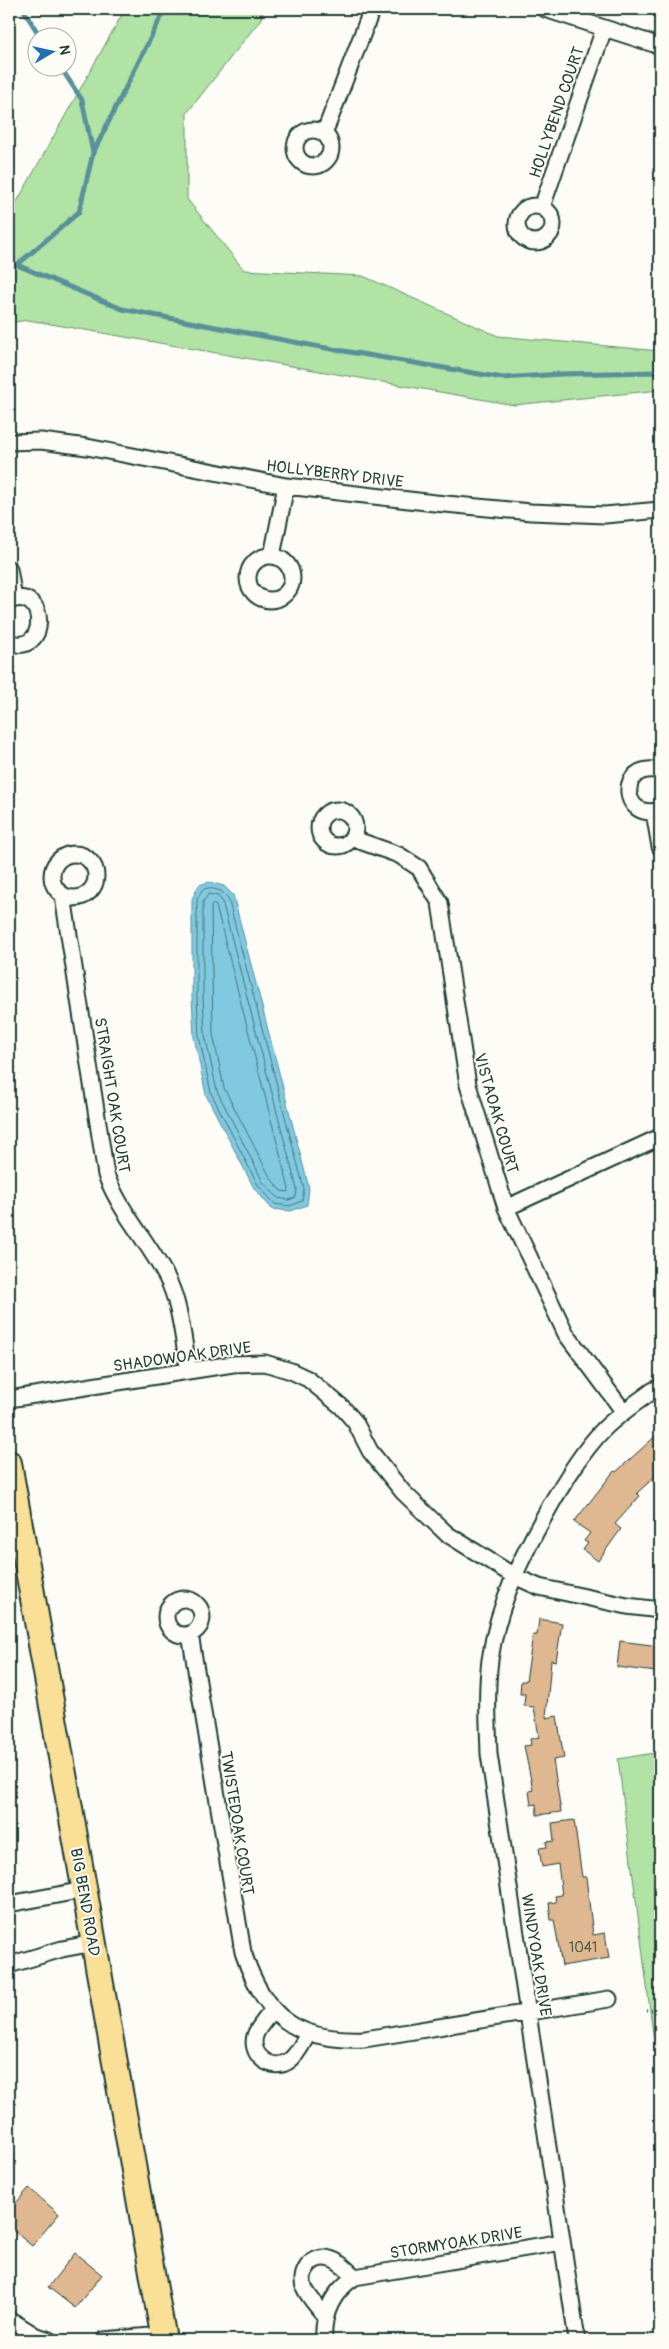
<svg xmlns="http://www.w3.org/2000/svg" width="669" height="2349" font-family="Pangolin,sans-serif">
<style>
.green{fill:#b1e3a4;stroke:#68906c}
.water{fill:#80c9e0;stroke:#59919b}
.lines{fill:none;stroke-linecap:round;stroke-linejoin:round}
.shore{stroke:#467579;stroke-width:1}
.stream{stroke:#59919b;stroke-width:5}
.building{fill:#dfb790;stroke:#1f3d34}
.minor-casing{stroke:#1f3d34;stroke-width:19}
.primary-casing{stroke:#1f3d34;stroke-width:28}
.path{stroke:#1f3d34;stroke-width:3;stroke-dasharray:1 4;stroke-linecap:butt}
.minor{stroke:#fdfcf7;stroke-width:15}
.primary{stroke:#fadf96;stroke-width:24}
.labels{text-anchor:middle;stroke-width:4;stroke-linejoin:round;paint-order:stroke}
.number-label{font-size:14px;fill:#4f5c4b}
.street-label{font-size:16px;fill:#1f3d34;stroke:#fdfcf7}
</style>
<rect width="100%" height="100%" fill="#fdfcf7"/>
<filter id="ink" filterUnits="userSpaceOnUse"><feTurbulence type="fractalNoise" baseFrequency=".02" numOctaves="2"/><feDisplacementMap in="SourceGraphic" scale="10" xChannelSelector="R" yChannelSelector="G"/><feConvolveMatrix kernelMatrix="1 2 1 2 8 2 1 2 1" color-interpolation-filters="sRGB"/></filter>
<g filter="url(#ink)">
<!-- green -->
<path class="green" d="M 125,9 L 263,9 L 261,19 L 187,113 L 187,199 L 244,270 L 363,276 L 498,336 L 660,351 L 660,390 L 514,405 L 28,320 L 9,323 L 9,216 Z
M 660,1752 L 660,2089 L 618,1759 Z"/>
<!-- water -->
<path class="water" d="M 209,882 L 224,886 L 233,895 L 309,1188 L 307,1205 L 291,1211 L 272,1209 L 254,1188 L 206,1095 L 194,1037 L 192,997 L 192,899 L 199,885 Z"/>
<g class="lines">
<!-- shore -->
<path class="shore" d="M 209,888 L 221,891 L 228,898 L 304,1189 L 302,1201 L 290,1206 L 275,1204 L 258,1185 L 211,1093 L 199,1036 L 197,997 L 197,900 L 202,890 Z
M 209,894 L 218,896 L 222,901 L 297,1189 L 296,1197 L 289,1200 L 278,1198 L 263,1182 L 217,1091 L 205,1035 L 203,997 L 203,902 Z
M 213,904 L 216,906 L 289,1189 L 288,1192 L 281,1191 L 270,1177 L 224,1088 L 213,1034 L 211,907 Z"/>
<!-- stream -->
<path class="stream" d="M 23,9 L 41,38
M 93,153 L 165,9
M 17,265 L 122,309 L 320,347 L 503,378 L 561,374 L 660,372
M 9,267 L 17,265 L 79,212 L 93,153 L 82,100 L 61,68"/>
</g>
<!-- building -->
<path class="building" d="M 660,1432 L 660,1472 L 637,1493 L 640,1496 L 615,1524 L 621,1529 L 598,1561 L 583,1550 L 588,1543 L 584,1541 L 590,1533 L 574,1522 L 614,1471 L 616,1472 Z
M 539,1619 L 562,1623 L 556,1661 L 551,1660 L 546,1718 L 557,1716 L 564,1758 L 553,1760 L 561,1812 L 537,1815 L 536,1804 L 531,1805 L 529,1791 L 533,1790 L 524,1746 L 531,1745 L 530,1739 L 539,1737 L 534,1707 L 524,1706 L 525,1694 L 520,1694 L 521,1681 L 526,1681 L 533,1635 L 537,1635 Z
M 620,1641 L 659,1646 L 656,1672 L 617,1667 Z
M 574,1820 L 582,1877 L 586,1877 L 593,1935 L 605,1933 L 609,1958 L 562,1966 L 554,1920 L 551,1920 L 549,1903 L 556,1902 L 555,1896 L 562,1895 L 558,1864 L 542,1867 L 539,1848 L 547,1847 L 546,1842 L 554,1841 L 552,1823 Z
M 29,2188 L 59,2214 L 32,2246 L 9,2227 L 9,2211 Z
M 75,2253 L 102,2275 L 75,2308 L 48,2287 Z"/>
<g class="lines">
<defs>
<path id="minor" d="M 545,9 L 660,46
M295 148a18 18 0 1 1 36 0a18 18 0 1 1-36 0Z
M 324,134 L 372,9
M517 224a18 18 0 1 1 36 0a18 18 0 1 1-36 0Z
M 542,207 L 604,29
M 9,442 L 41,441 L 87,447 L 286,486 L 435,503 L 531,512 L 605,515 L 660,510
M248 578a22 22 0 1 1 44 0a22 22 0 1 1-44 0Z
M 272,556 L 286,486
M 9,569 L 14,599
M 9,601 C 48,584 49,658 9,642
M 660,771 C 616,761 621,823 660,810
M319 828a18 18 0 1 1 36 0a18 18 0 1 1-36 0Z
M 654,812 L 660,847
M 354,839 L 399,855 L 419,868 L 440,903 L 468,1085 L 506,1208 L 566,1334 L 624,1412
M52 876a22 22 0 1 1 44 0a22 22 0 1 1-44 0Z
M 63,896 L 106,1175 C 122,1215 148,1241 167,1278 C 181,1305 183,1341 189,1371
M 506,1208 L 660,1137
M 9,1399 L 233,1364 L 265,1363 L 291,1371 L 308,1379 L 342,1407 L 355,1422 L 370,1451 L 403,1492 L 430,1518 L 447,1534 L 514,1576 L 539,1587 L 627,1606 L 660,1610
M166 1617a18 18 0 1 1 36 0a18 18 0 1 1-36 0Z
M 190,1634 L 243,1952 C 264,2016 295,2042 365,2039 L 609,1999
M 9,1904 L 84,1890
M 9,1965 L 62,1949 L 94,1943
M 272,2010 C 267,2018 260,2025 256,2033 C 247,2054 272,2074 290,2060 C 298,2054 303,2042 308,2034
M 325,2316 C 318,2307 308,2297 304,2287 C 299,2271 313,2254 330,2259 C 339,2261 348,2271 355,2277
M 9,2319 L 36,2336 L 50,2340
M 104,2340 L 163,2335
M 324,2340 C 322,2314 333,2291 355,2277 L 562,2242
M 577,2340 L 489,1754 C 488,1723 486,1691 490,1660 C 498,1601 525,1550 554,1499 C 568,1476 583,1451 602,1431 C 616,1416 635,1404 652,1391 L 660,1387"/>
<path id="primary" d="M 9,1463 L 164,2340"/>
</defs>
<!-- minor casing -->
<use href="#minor" class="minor-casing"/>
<!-- primary casing -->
<use href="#primary" class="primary-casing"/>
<!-- path -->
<path class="path" d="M 646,2010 L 660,2010"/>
<!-- minor -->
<use href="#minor" class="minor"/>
<!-- primary -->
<use href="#primary" class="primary"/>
</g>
</g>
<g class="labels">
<!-- number labels -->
<g class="number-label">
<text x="583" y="1952">1041</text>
</g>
<!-- street labels -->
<g class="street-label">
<text transform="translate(556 112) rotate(-71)" y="6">HOLLYBEND COURT</text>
<text transform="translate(335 473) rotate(7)" y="6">HOLLYBERRY DRIVE</text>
<text transform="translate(113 1095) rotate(81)" y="6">STRAIGHT OAK COURT</text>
<text transform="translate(497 1113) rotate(74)" y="6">VISTAOAK COURT</text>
<text transform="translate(182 1356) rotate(-8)" y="6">SHADOWOAK DRIVE</text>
<text transform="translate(238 1823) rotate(81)" y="6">TWISTEDOAK COURT</text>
<text transform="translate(86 1902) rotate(80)" y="6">BIG BEND ROAD</text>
<text transform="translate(537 1955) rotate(81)" y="6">WINDYOAK DRIVE</text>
<text transform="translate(456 2242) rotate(-9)" y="6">STORMYOAK DRIVE</text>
</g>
</g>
<!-- margin -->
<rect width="669" height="2349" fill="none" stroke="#fdfcf7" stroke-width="30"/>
<rect x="15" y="15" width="639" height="2319" fill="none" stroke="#1f3d34" stroke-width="2" filter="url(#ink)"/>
<!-- north arrow -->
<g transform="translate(52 52) rotate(81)"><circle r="24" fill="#fdfcf7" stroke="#a4b0a9"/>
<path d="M0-4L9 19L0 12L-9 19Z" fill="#1f6fb2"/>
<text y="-8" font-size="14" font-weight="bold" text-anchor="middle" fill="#1f3d34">N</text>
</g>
</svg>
